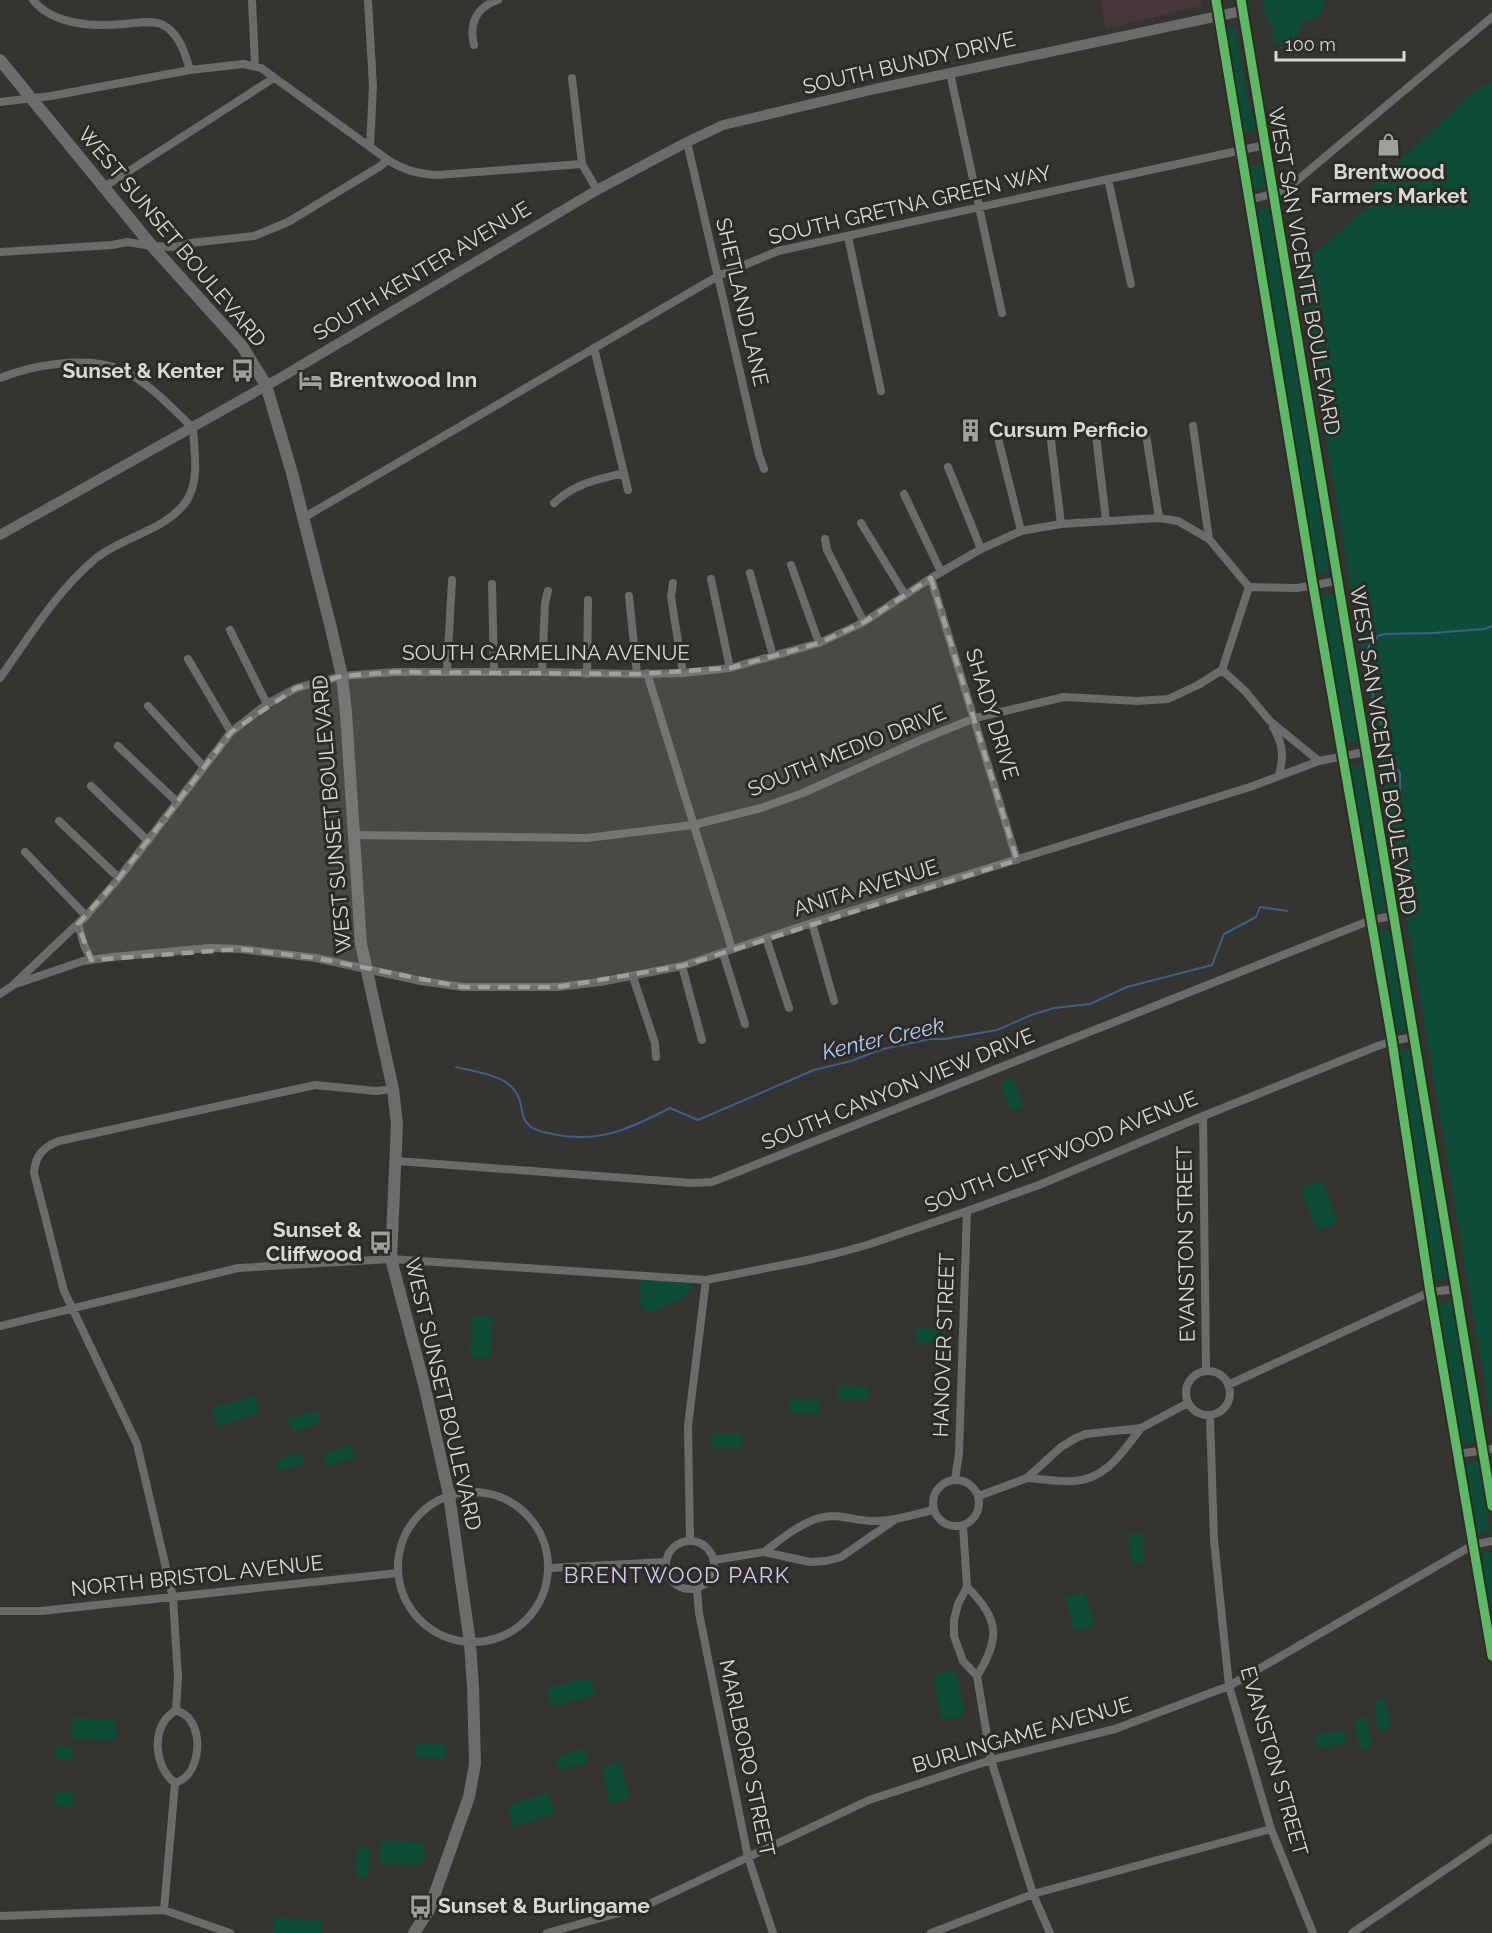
<svg xmlns="http://www.w3.org/2000/svg" width="1492" height="1933" font-family="Raleway,sans-serif">
<style>
.commercial{fill:#47363b}
.green{fill:#0d4c36}
.lines{fill:none;stroke-linecap:round;stroke-linejoin:round}
.stream{stroke:#3a608c;stroke-width:2}
.minor{stroke:#6b6b6b;stroke-width:8}
.tertiary{stroke:#6b6b6b;stroke-width:10}
.secondary{stroke:#6d6c6c;stroke-width:12}
.cycleway-casing{stroke:#2d2b25;stroke-width:13}
.cycleway{stroke:#5cba63;stroke-width:9}
.marked{fill:#a09f9b;fill-opacity:0.2;stroke:#a09f9b;stroke-width:4.5;stroke-dasharray:12 8;stroke-linejoin:round}
.labels{text-anchor:middle;stroke-width:6;stroke-linejoin:round;paint-order:stroke}
.street-label{font-size:21px;fill:#d9d8d4;stroke:#2d2b25}
.poi-label{font-size:21px;font-weight:bold;fill:#d9d8d4;stroke:#2d2b25;text-anchor:start}
.water-label{font-size:22px;font-style:italic;fill:#aacefa;stroke:#2d2b25}
.neighbourhood-label{font-size:22px;letter-spacing:1.5px;fill:#d3c9f4;stroke:#2d2b25}
</style>
<rect width="100%" height="100%" fill="#353431"/>
<!-- commercial -->
<path class="commercial" d="M 1100,0 L 1201,0 L 1202,6 L 1106,28 Z"/>
<!-- green -->
<path class="green" d="M 1263,0 L 1324,0 C 1323,18 1316,19 1300,22 L 1300,32 L 1285,43 L 1273,45 L 1273,25 L 1266,18 Z
M 1233,26 L 1236,32 L 1247,95 L 1256,129 L 1243,132 L 1225,27 Z
M 1492,82 L 1492,1427 L 1297,268 L 1378,198 L 1370,188 L 1474,90 Z
M 1262,163 L 1266,188 L 1252,190 L 1248,166 Z
M 1270,207 L 1330,571 L 1316,574 L 1256,210 Z
M 1334,593 L 1358,740 L 1345,743 L 1320,595 Z
M 1362,764 L 1386,910 L 1373,912 L 1349,766 Z
M 1390,930 L 1407,1030 L 1393,1032 L 1376,932 Z
M 1410,1049 L 1448,1278 L 1434,1281 L 1396,1051 Z
M 1013,1078 L 1024,1106 L 1011,1111 L 1000,1083 Z
M 1322,1180 L 1338,1222 L 1316,1230 L 1300,1188 Z
M 640,1279 L 692,1282 C 688,1299 674,1302 660,1308 C 654,1310 659,1312 652,1312 C 637,1311 638,1289 640,1279 Z
M 1452,1302 L 1475,1442 L 1461,1444 L 1438,1304 Z
M 472,1315 L 493,1316 L 490,1358 L 469,1357 Z
M 916,1328 L 946,1329 L 946,1344 L 916,1343 Z
M 838,1385 L 868,1386 L 868,1400 L 838,1399 Z
M 254,1395 L 259,1413 L 217,1426 L 211,1408 Z
M 789,1398 L 819,1399 L 819,1413 L 789,1413 Z
M 317,1410 L 321,1423 L 292,1431 L 288,1418 Z
M 712,1433 L 742,1433 L 741,1447 L 712,1447 Z
M 351,1445 L 355,1458 L 326,1466 L 323,1453 Z
M 301,1452 L 304,1464 L 279,1470 L 276,1459 Z
M 1478,1461 L 1490,1531 L 1476,1533 L 1465,1463 Z
M 1142,1532 L 1145,1562 L 1131,1563 L 1128,1534 Z
M 1492,1551 L 1492,1622 L 1480,1553 Z
M 1085,1592 L 1094,1626 L 1074,1631 L 1065,1597 Z
M 953,1670 L 956,1670 L 964,1710 L 963,1715 L 945,1719 L 941,1718 L 933,1678 L 936,1674 Z
M 591,1677 L 595,1696 L 551,1706 L 547,1687 Z
M 1386,1698 L 1391,1728 L 1378,1730 L 1373,1701 Z
M 72,1717 L 116,1720 L 115,1740 L 71,1738 Z
M 1367,1717 L 1372,1747 L 1359,1749 L 1354,1719 Z
M 1344,1729 L 1347,1743 L 1317,1748 L 1315,1734 Z
M 416,1742 L 446,1745 L 445,1759 L 415,1756 Z
M 958,1744 L 961,1759 L 944,1762 L 941,1748 Z
M 55,1745 L 73,1746 L 72,1760 L 55,1759 Z
M 584,1748 L 588,1762 L 559,1770 L 555,1757 Z
M 621,1762 L 629,1799 L 609,1803 L 602,1765 Z
M 55,1792 L 73,1792 L 73,1807 L 54,1806 Z
M 548,1792 L 555,1813 L 514,1827 L 507,1805 Z
M 381,1840 L 422,1842 L 425,1845 L 424,1862 L 420,1865 L 379,1863 Z
M 357,1846 L 370,1847 L 368,1877 L 355,1877 Z
M 274,1917 L 321,1920 L 321,1933 L 273,1933 Z"/>
<g class="lines">
<!-- stream -->
<path class="stream" d="M 1400,791 L 1400,773 L 1390,760 L 1383,729 L 1375,707 L 1366,655 L 1370,644 L 1375,641 L 1378,636 L 1385,634 L 1433,633 L 1485,629 L 1492,626
M 456,1067 C 478,1073 509,1074 519,1098 C 523,1108 520,1119 531,1127 C 538,1132 548,1133 557,1135 C 602,1143 631,1128 670,1108 L 698,1120 L 814,1070 L 851,1061 L 883,1049 L 930,1039 L 945,1039 L 997,1030 L 1031,1015 L 1054,1008 L 1090,1004 L 1127,987 L 1212,965 L 1224,934 L 1256,917 L 1260,907 L 1287,911"/>
<!-- minor -->
<path class="minor" d="M 33,0 C 53,25 94,27 124,24 C 136,23 150,20 161,24 C 179,32 185,53 190,70
M 252,0 L 255,66
M 368,0 L 373,86 L 370,146
M 474,45 C 469,24 476,7 498,0
M 950,73 L 1002,313
M 572,78 L 582,164 L 597,190
M 0,102 L 51,96 L 190,70 L 243,64 L 261,68 L 388,160 C 404,170 418,174 437,175 L 582,164
M 687,142 L 759,455 L 764,469
M 1108,179 L 1131,284
M 104,187 L 274,78
M 1249,200 L 1283,191 L 1288,188 L 1492,17
M 848,237 L 881,391
M 0,252 L 112,245 L 127,242 L 152,246 L 175,247 L 190,243 L 254,236 L 288,222 L 379,167 L 388,160
M 594,348 L 628,490
M 0,378 C 33,365 88,355 122,370 C 147,381 173,409 193,428 C 194,450 200,480 187,500 C 168,530 121,537 95,559 C 56,592 29,637 0,678
M 1193,426 L 1209,539
M 1095,427 L 1106,520
M 1145,428 L 1159,518
M 1050,432 L 1061,524
M 999,442 L 1021,531
M 948,467 L 981,549
M 904,494 L 941,572
M 554,503 C 576,483 596,480 624,473
M 303,518 L 718,276 L 778,251 L 1265,145
M 861,523 L 905,595
M 825,539 L 827,550 L 864,622
M 791,565 L 819,643
M 750,573 L 773,656
M 931,578 L 1017,860
M 711,579 L 730,668
M 673,583 L 671,597 L 683,673
M 492,584 L 494,672
M 629,596 L 637,674
M 230,630 L 267,704
M 188,659 L 231,732
M 1222,670 L 1245,691 L 1270,721 L 1319,761
M 447,671 L 452,580
M 542,672 L 545,603 L 548,591
M 647,673 L 732,949
M 587,674 L 588,600
M 148,706 L 203,766
M 1273,727 C 1283,744 1284,756 1279,775
M 118,746 L 177,802
M 91,786 L 148,841
M 59,821 L 119,878
M 353,835 L 587,838 L 693,825 L 761,808 L 803,793 L 923,739 L 975,718 L 1064,697 L 1137,701 L 1168,699 L 1198,685 L 1222,670 L 1249,587
M 25,852 L 86,916
M 812,923 L 834,1001
M 78,924 L 84,945 L 91,960
M 766,938 L 789,1008
M 723,953 L 745,1024
M 682,966 L 702,1040
M 633,977 L 655,1043 L 656,1057
M 16,984 L 83,961 L 113,957 L 210,948 L 240,949 L 316,958 L 421,981 L 462,987 L 558,987 L 600,982 L 682,966 L 812,923 L 1250,787 L 1319,761 L 1365,752
M 0,994 L 12,986 L 86,916 L 119,878 L 231,732 L 267,704 L 296,688 L 342,676 L 394,672 L 542,672 L 637,674 L 683,673 L 730,668 L 819,643 L 864,622 L 931,578 L 981,549 L 1021,531 L 1061,524 L 1159,518 L 1178,521 L 1209,539 L 1249,587 L 1297,588 L 1337,581
M 1203,1116 L 1206,1371
M 397,1161 L 692,1183 L 712,1182 L 1371,920 L 1392,916
M 0,1326 L 238,1268 L 391,1259 L 706,1280 L 803,1261 L 834,1254 L 867,1245 L 967,1211 L 1039,1185 L 1203,1116 L 1375,1047 L 1392,1041 L 1414,1037
M1186 1393a22 22 0 1 1 44 0a22 22 0 1 1-44 0Z
M 1228,1385 L 1430,1292 L 1456,1289
M 1210,1416 L 1214,1540 L 1229,1686 L 1271,1829 L 1313,1933
M 1458,1454 L 1492,1449
M 1027,1478 C 1043,1479 1059,1482 1074,1481 C 1107,1479 1123,1451 1141,1428
M933 1503a23 23 0 1 1 46 0a23 23 0 1 1-46 0Z
M 955,1480 L 959,1453 L 967,1211
M398 1567a75 75 0 1 1 150 0a75 75 0 1 1-150 0Z
M 979,1496 L 1027,1478 L 1061,1447 L 1076,1438 L 1086,1434 L 1141,1428 L 1188,1403
M 963,1526 L 967,1587 L 958,1604 L 954,1620 L 954,1636 L 963,1661 L 977,1676 L 991,1760 L 1033,1894 L 1050,1933
M 690,1540 L 688,1426 L 706,1280
M666 1565a24 24 0 1 1 48 0a24 24 0 1 1-48 0Z
M 764,1552 C 781,1539 799,1524 819,1518 C 836,1513 853,1520 870,1521 C 891,1522 912,1515 933,1510
M 714,1560 L 764,1552 L 810,1562 L 826,1561 L 841,1557 L 896,1519
M 550,1568 L 666,1562
M 967,1587 C 999,1618 1001,1638 977,1676
M 697,1589 L 699,1613 L 748,1857 L 773,1933
M 0,1611 L 41,1611 L 398,1573
M 175,1783 C 157,1769 152,1739 165,1720 C 168,1716 172,1713 176,1710 L 178,1677 L 173,1598 L 137,1444 L 64,1291 L 34,1173 C 35,1156 43,1147 59,1141 L 315,1085 L 376,1091 L 393,1089
M 175,1783 C 198,1776 203,1740 191,1721 C 188,1715 182,1713 176,1710
M 164,1910 L 175,1783
M 0,1916 L 164,1910 L 230,1933
M 547,1933 L 647,1905 L 869,1800 L 991,1760 L 1115,1729 L 1229,1686 L 1473,1545 L 1492,1541
M 931,1933 L 1033,1894 L 1271,1829
M 1352,1933 L 1492,1838"/>
<!-- tertiary -->
<path class="tertiary" d="M 0,535 L 280,378 L 597,190 L 687,142 L 723,125 L 875,89 L 1242,11"/>
<!-- secondary -->
<path class="secondary" d="M 1216,0 L 1313,585 L 1392,1041 L 1430,1292 L 1492,1656
M 1241,0 L 1492,1506
M 0,60 L 152,246 L 242,346 L 266,385 L 292,473 L 330,624 L 342,676 L 346,713 L 361,944 L 393,1089 L 397,1124 L 391,1259 L 424,1384 L 449,1495 L 470,1643 L 473,1687 L 475,1764 L 469,1797 L 429,1910 L 414,1933"/>
<defs>
<path id="cycleway" d="M 1216,0 L 1313,585 L 1392,1041 L 1430,1292 L 1492,1656
M 1241,0 L 1492,1506"/>
</defs>
<!-- cycleway casing -->
<use href="#cycleway" class="cycleway-casing"/>
<!-- cycleway -->
<use href="#cycleway" class="cycleway"/>
</g>
<!-- marked area -->
<path class="marked" d="M 931,578 L 1017,860 L 682,966 L 558,987 L 462,987 L 316,958 L 240,949 L 91,960 L 78,924 L 119,878 L 231,732 L 296,688 L 342,676 L 394,672 L 637,674 L 730,668 L 819,643 L 864,622 Z"/>
<!-- icons -->
<defs>
<symbol id="shop-bare" viewBox="-9 -9 18 18"><path d="M-5-2.5h2.3a2.7 3.5 0 0 1 5.4 0H5L5.5 6h-11ZM-1.5-2.5h3a1.5 2.3 0 0 0-3 0Z" fill="#a09f9b" stroke="#2d2b25" stroke-width="2.5" paint-order="stroke"/></symbol>
<symbol id="bus-bare" viewBox="-9 -9 18 18"><path d="M-5-6H5V4H4V6H2V4H-2V6H-4V4H-5ZM-3.5-4V0h7V-4ZM-3.5 1.2v1.5H-2V1.2ZM2 1.2v1.5H3.5V1.2Z" fill="#a09f9b" stroke="#2d2b25" stroke-width="2.5" paint-order="stroke"/></symbol>
<symbol id="hotel-bare" viewBox="-9 -9 18 18"><path d="M-6-4.5h1.5V1H6V5H4.5V3h-9V5H-6ZM-4 0a1.8 1.8 0 1 1 3.6 0ZM.5 0V-2.5h3Q6-2.5 6 0Z" fill="#a09f9b" stroke="#2d2b25" stroke-width="2.5" paint-order="stroke"/></symbol>
<symbol id="building-bare" viewBox="-9 -9 18 18"><path d="M-4-6H4V6H1V3H-1V6H-4ZM-2.5-4.3h1.7v1.8h-1.7ZM.8-4.3h1.7v1.8H.8ZM-2.5-1h1.7V.8h-1.7ZM.8-1h1.7V.8H.8Z" fill="#a09f9b" stroke="#2d2b25" stroke-width="2.5" paint-order="stroke"/></symbol>
</defs>
<g fill-rule="evenodd">
<use href="#shop-bare" x="1372" y="128" width="33" height="33"/>
<use href="#bus-bare" x="226" y="354" width="33" height="33"/>
<use href="#hotel-bare" x="294" y="364" width="33" height="33"/>
<use href="#building-bare" x="954" y="414" width="33" height="33"/>
<use href="#bus-bare" x="364" y="1226" width="33" height="33"/>
<use href="#bus-bare" x="404" y="1890" width="33" height="33"/>
</g>
<g class="labels">
<!-- street labels -->
<g class="street-label">
<text transform="translate(909 63) rotate(-13)" y="7">SOUTH BUNDY DRIVE</text>
<text transform="translate(910 205) rotate(-13)" y="7">SOUTH GRETNA GREEN WAY</text>
<text transform="translate(172 237) rotate(50)" y="7">WEST SUNSET BOULEVARD</text>
<text transform="translate(422 271) rotate(-31)" y="7">SOUTH KENTER AVENUE</text>
<text transform="translate(1304 271) rotate(80)" y="7">WEST SAN VICENTE BOULEVARD</text>
<text transform="translate(742 302) rotate(77)" y="7">SHETLAND LANE</text>
<text x="546" y="660">SOUTH CARMELINA AVENUE</text>
<text transform="translate(992 714) rotate(73)" y="7">SHADY DRIVE</text>
<text transform="translate(1383 750) rotate(81)" y="7">WEST SAN VICENTE BOULEVARD</text>
<text transform="translate(847 751) rotate(-22)" y="7">SOUTH MEDIO DRIVE</text>
<text transform="translate(332 814) rotate(-95)" y="7">WEST SUNSET BOULEVARD</text>
<text transform="translate(866 888) rotate(-17)" y="7">ANITA AVENUE</text>
<text transform="translate(898 1089) rotate(-22)" y="7">SOUTH CANYON VIEW DRIVE</text>
<text transform="translate(1061 1152) rotate(-22)" y="7">SOUTH CLIFFWOOD AVENUE</text>
<text transform="translate(1186 1244) rotate(-91)" y="7">EVANSTON STREET</text>
<text transform="translate(944 1345) rotate(-88)" y="7">HANOVER STREET</text>
<text transform="translate(443 1394) rotate(77)" y="7">WEST SUNSET BOULEVARD</text>
<text transform="translate(197 1576) rotate(-6)" y="7">NORTH BRISTOL AVENUE</text>
<text transform="translate(1022 1735) rotate(-16)" y="7">BURLINGAME AVENUE</text>
<text transform="translate(747 1758) rotate(78)" y="7">MARLBORO STREET</text>
<text transform="translate(1274 1761) rotate(74)" y="7">EVANSTON STREET</text>
</g>
<!-- poi labels -->
<g class="poi-label">
<text x="1389" y="179" text-anchor="middle">Brentwood<tspan x="1389" dy="24">Farmers Market</tspan></text>
<text x="224" y="378" text-anchor="end">Sunset &amp; Kenter</text>
<text x="329" y="387">Brentwood Inn</text>
<text x="989" y="437">Cursum Perficio</text>
<text x="362" y="1237" text-anchor="end">Sunset &amp;<tspan x="362" dy="24">Cliffwood</tspan></text>
<text x="438" y="1913">Sunset &amp; Burlingame</text>
</g>
<!-- water labels -->
<g class="water-label">
<text transform="translate(883 1038) rotate(-13)" y="8">Kenter Creek</text>
</g>
<!-- neighbourhood labels -->
<g class="neighbourhood-label">
<text x="677" y="1583">BRENTWOOD PARK</text>
</g>
</g>
<!-- scale -->
<path d="M1276 51v9h128v-9" fill="none" stroke="#d9d8d4" stroke-width="3"/>
<text x="1285" y="51" font-size="18" fill="#d9d8d4" stroke="#2d2b25" stroke-width="4.5" paint-order="stroke">100 m</text>
</svg>
